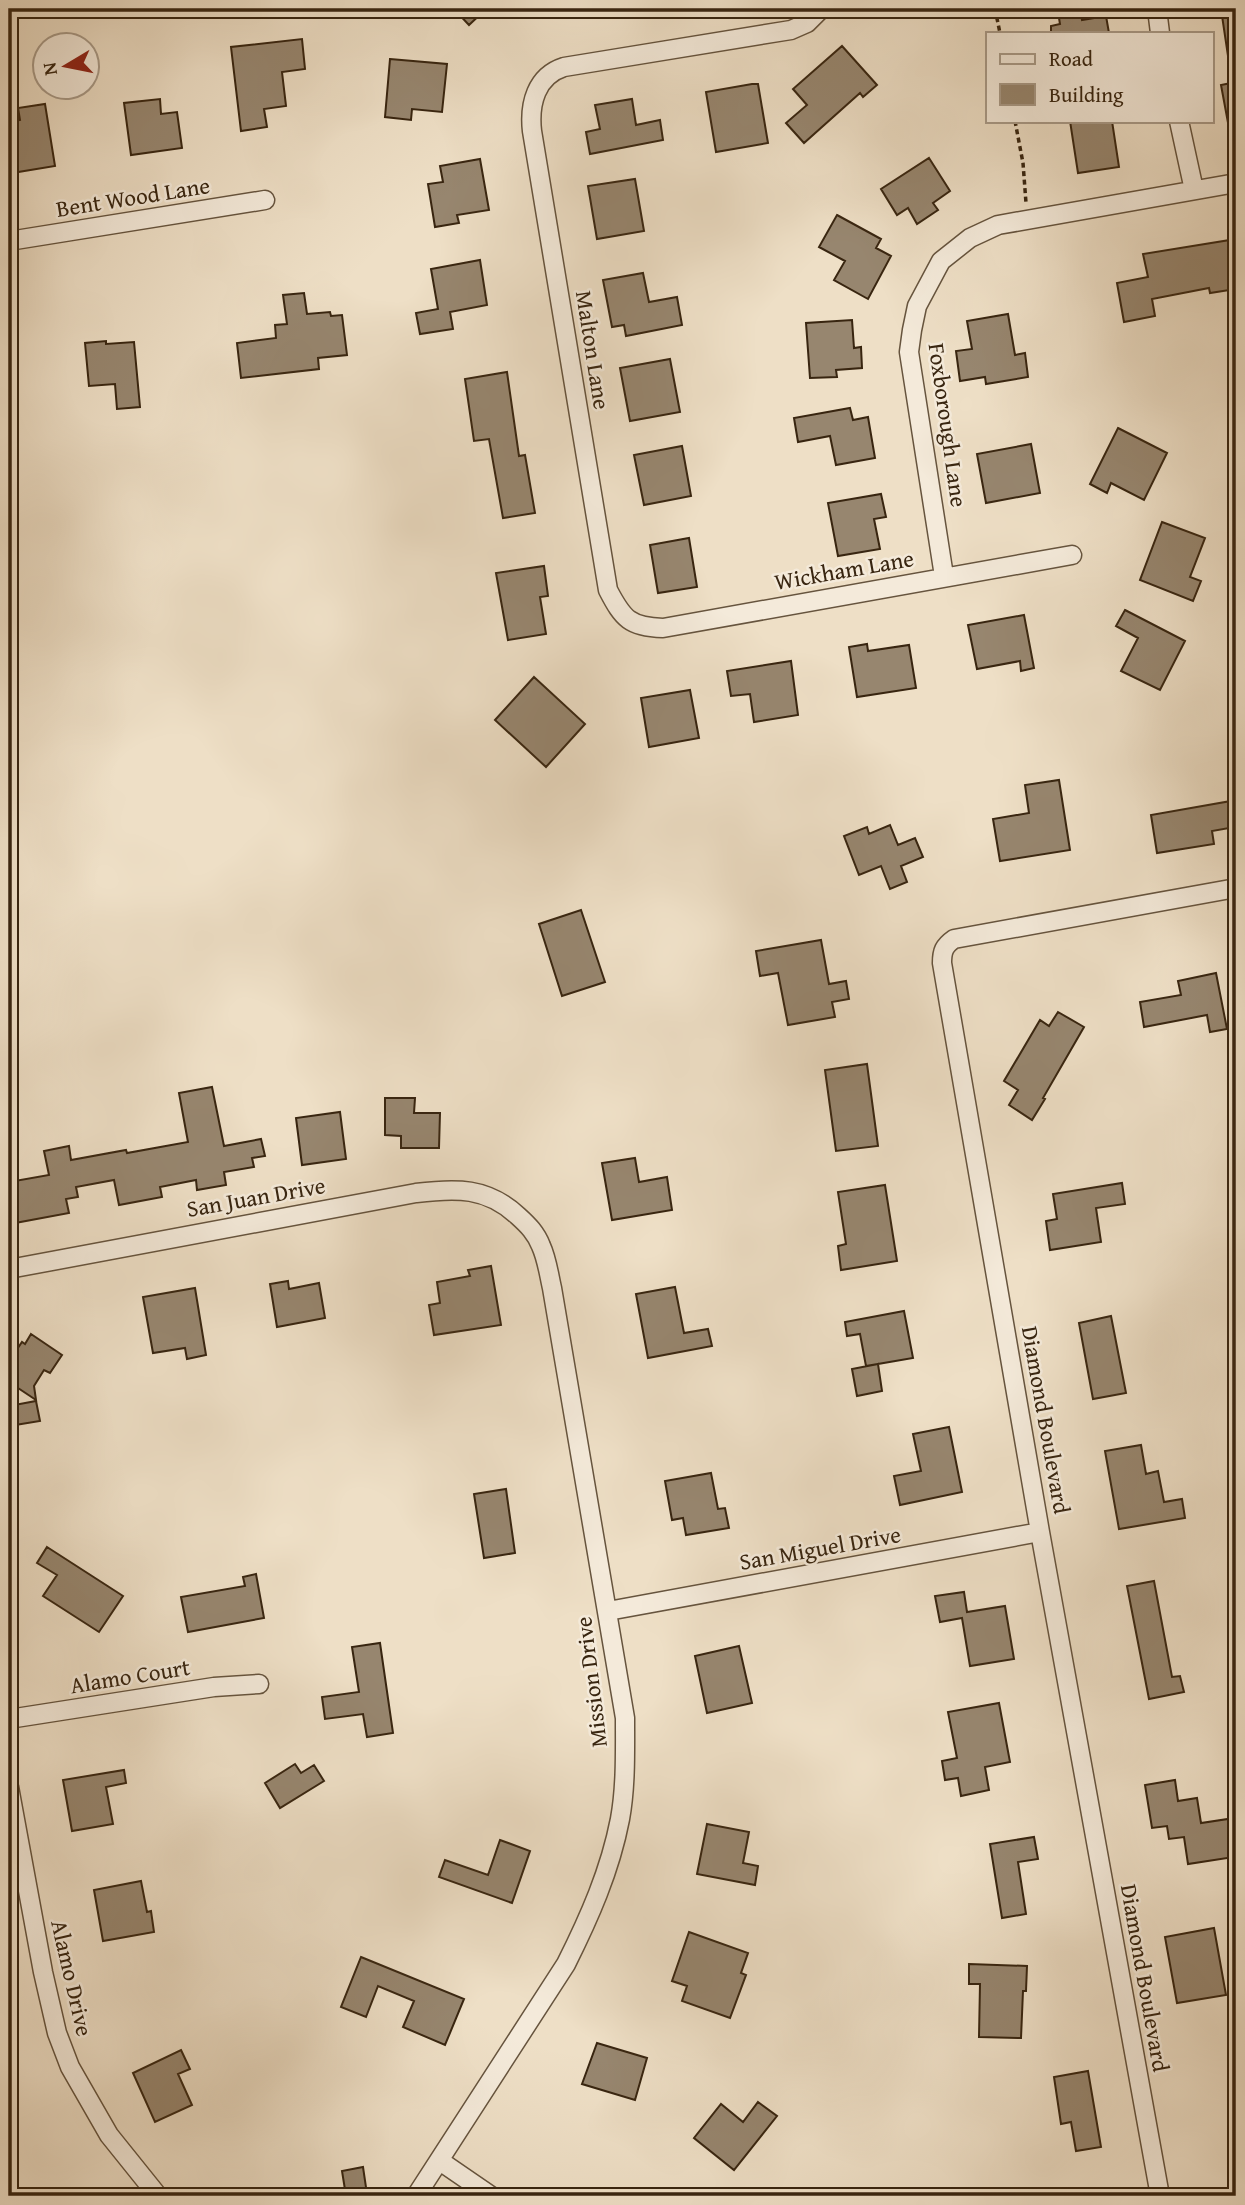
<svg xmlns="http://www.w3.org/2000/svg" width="1245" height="2205" font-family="'Gentium Book Plus',serif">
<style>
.building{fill:#97866f;stroke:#382510;stroke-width:2}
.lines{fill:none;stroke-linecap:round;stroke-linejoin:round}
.minor-casing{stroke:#66543e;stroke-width:21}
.path{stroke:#382510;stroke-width:3.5;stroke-dasharray:5 3.5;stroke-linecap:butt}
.minor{stroke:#f4eada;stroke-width:18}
.labels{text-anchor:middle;stroke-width:5;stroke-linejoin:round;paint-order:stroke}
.street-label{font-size:23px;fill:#382510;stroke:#f4eada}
</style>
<rect width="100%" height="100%" fill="#eedfc6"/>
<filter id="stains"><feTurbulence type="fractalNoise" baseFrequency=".00286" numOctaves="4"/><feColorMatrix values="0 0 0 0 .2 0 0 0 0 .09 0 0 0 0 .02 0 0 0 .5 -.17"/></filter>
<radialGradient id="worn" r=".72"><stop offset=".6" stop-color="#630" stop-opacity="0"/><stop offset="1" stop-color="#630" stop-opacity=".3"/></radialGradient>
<!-- building -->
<path class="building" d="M 454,9 L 486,9 L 469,25 Z
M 1080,9 L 1082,20 L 1106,16 L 1109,33 L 1051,33 L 1051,26 L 1060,24 L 1058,12 Z
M 1221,9 L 1236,9 L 1236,55 L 1228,56 Z
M 302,39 L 305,69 L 282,72 L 286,106 L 264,109 L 267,127 L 241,131 L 231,47 Z
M 842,46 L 877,85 L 863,97 L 860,93 L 804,143 L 786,123 L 807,105 L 793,89 Z
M 390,59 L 447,64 L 442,112 L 412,109 L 411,120 L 385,117 Z
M 1236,82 L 1236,127 L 1229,128 L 1221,85 Z
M 752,84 L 758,84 L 768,143 L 716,152 L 706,92 Z
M 160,99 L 161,114 L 177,112 L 182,148 L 131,155 L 124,103 Z
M 632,99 L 636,125 L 660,120 L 663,140 L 590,154 L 586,132 L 600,129 L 595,105 Z
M 45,104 L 55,166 L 12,173 L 9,151 L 9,122 L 20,120 L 18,108 Z
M 1070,121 L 1112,121 L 1119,167 L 1078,173 Z
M 929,158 L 950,191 L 933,203 L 938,210 L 917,224 L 908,208 L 897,215 L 881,189 Z
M 480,159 L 489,210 L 457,215 L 459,223 L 435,227 L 428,184 L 443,182 L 440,166 Z
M 635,179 L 644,231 L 597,239 L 588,186 Z
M 837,215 L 881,239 L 876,248 L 891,256 L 868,299 L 834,280 L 845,261 L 819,247 Z
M 1236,239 L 1236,289 L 1210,293 L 1209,288 L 1152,299 L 1155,316 L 1124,322 L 1117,283 L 1148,277 L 1143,254 Z
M 480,260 L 487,305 L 450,312 L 453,329 L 420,334 L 416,313 L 438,309 L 431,269 Z
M 643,273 L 649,302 L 677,297 L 682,325 L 626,336 L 624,325 L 612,327 L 603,280 Z
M 304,293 L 307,314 L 330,312 L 331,316 L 342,315 L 347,355 L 318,358 L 319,369 L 241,378 L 237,343 L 276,338 L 275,325 L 287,324 L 283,295 Z
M 1008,314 L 1015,355 L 1025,353 L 1028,377 L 986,384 L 985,377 L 960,381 L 956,351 L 972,349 L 967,321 Z
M 852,320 L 854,348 L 861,347 L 862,368 L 836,370 L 837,377 L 810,378 L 806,323 Z
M 106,341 L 106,344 L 134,342 L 140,407 L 117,409 L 115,384 L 89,386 L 85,343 Z
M 670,359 L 680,412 L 630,421 L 620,368 Z
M 507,372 L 519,456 L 525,455 L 535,513 L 503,518 L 489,439 L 474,441 L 465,379 Z
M 850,408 L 853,420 L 868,417 L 875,458 L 836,465 L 830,436 L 798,442 L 794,418 Z
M 1118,428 L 1167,453 L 1144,500 L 1111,483 L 1107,493 L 1090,484 Z
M 1031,444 L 1040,493 L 986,503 L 977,454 Z
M 682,446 L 691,496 L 644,505 L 634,455 Z
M 881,494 L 886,517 L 874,519 L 880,549 L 838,556 L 828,503 Z
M 1162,522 L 1205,538 L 1190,577 L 1201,581 L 1193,601 L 1140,580 Z
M 689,538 L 697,587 L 658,593 L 650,545 Z
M 544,566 L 548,596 L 540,597 L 546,634 L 508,640 L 496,573 Z
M 1125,610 L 1185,641 L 1160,690 L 1121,671 L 1138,638 L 1116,626 Z
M 1024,615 L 1034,668 L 1021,671 L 1020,661 L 977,669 L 968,625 Z
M 867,644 L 868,651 L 909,645 L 916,688 L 857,697 L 849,647 Z
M 791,661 L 798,715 L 754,722 L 750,694 L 731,696 L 727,671 Z
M 534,677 L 585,724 L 546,767 L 495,720 Z
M 690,690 L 699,738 L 649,747 L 641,698 Z
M 1059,780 L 1070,850 L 1000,861 L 993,819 L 1029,813 L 1025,785 Z
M 1231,801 L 1235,827 L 1212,831 L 1214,844 L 1157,853 L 1151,815 Z
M 890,825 L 898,845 L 915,838 L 923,857 L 901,866 L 907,882 L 890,889 L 881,866 L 859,875 L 844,836 L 867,827 L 869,834 Z
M 581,910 L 605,982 L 562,996 L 539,924 Z
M 821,940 L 829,984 L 846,981 L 849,999 L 832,1002 L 835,1017 L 788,1025 L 778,973 L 760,976 L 756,951 Z
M 1216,973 L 1227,1029 L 1210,1032 L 1207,1015 L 1144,1027 L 1140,1002 L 1181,995 L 1178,981 Z
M 1058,1012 L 1084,1027 L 1043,1098 L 1045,1099 L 1032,1120 L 1009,1105 L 1018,1090 L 1004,1081 L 1040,1020 L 1049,1026 Z
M 867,1064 L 878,1146 L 836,1151 L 825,1070 Z
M 212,1087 L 224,1146 L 261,1139 L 265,1156 L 252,1158 L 254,1167 L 224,1172 L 226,1185 L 197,1190 L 196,1180 L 160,1187 L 162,1197 L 119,1205 L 114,1180 L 76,1187 L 78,1197 L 66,1199 L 69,1213 L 15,1223 L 9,1182 L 49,1175 L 44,1151 L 69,1146 L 71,1160 L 126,1150 L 127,1153 L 188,1142 L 179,1093 Z
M 385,1098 L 415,1098 L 414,1113 L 440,1113 L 439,1148 L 401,1148 L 401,1136 L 385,1135 Z
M 340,1112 L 346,1159 L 302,1165 L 296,1118 Z
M 635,1158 L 639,1182 L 667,1177 L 672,1210 L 612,1220 L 602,1163 Z
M 1122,1183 L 1125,1204 L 1096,1208 L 1101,1242 L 1050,1250 L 1046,1221 L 1057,1219 L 1053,1194 Z
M 885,1185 L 897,1261 L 841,1270 L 838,1246 L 846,1244 L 838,1192 Z
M 491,1266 L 501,1325 L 434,1335 L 429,1305 L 440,1303 L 437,1282 L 470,1276 L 468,1270 Z
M 288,1281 L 289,1289 L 319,1283 L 325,1318 L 277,1327 L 270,1284 Z
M 675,1287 L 684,1333 L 708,1329 L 712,1346 L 648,1358 L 636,1294 Z
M 195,1288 L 206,1355 L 187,1359 L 185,1348 L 153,1353 L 143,1297 Z
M 904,1311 L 913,1358 L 866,1366 L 860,1334 L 847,1336 L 845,1322 Z
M 1111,1316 L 1126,1393 L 1093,1399 L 1079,1323 Z
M 31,1334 L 62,1355 L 50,1373 L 44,1370 L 34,1386 L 36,1400 L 9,1382 L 9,1361 L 22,1342 L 25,1344 Z
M 878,1364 L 882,1391 L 857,1396 L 852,1369 Z
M 36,1401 L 40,1421 L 9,1426 L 9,1406 Z
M 949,1427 L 962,1492 L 900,1505 L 894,1476 L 921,1471 L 913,1434 Z
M 1141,1445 L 1146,1474 L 1158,1471 L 1164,1502 L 1182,1499 L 1185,1518 L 1119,1529 L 1105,1451 Z
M 711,1473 L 718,1509 L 725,1508 L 729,1528 L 686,1535 L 683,1518 L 672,1520 L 665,1481 Z
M 506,1489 L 515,1553 L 484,1558 L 474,1494 Z
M 47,1547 L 123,1596 L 99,1632 L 43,1596 L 57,1575 L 37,1563 Z
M 256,1574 L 264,1618 L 188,1632 L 181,1597 L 245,1586 L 243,1577 Z
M 1154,1581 L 1172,1677 L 1180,1676 L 1184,1692 L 1149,1699 L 1127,1586 Z
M 964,1592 L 967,1612 L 1005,1606 L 1014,1659 L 970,1666 L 962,1618 L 940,1622 L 935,1596 Z
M 380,1643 L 393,1733 L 367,1737 L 363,1714 L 325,1719 L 322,1697 L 359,1692 L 352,1647 Z
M 739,1646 L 752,1703 L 707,1713 L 695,1656 Z
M 999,1703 L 1010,1762 L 985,1767 L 989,1790 L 961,1796 L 958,1778 L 945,1780 L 942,1761 L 957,1758 L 948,1712 Z
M 295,1764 L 301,1773 L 314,1765 L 324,1781 L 280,1808 L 265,1783 Z
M 124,1770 L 126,1783 L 106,1787 L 113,1824 L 72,1831 L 63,1780 Z
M 1175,1780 L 1178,1801 L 1197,1798 L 1201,1823 L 1228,1819 L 1234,1857 L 1188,1864 L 1184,1837 L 1169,1839 L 1167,1826 L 1152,1828 L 1145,1785 Z
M 707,1824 L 749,1832 L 743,1863 L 758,1866 L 755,1885 L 697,1874 Z
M 1034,1837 L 1038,1859 L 1018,1862 L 1026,1914 L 1002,1918 L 990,1844 Z
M 500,1840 L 530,1851 L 512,1903 L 439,1877 L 445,1860 L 488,1875 Z
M 141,1881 L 147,1912 L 151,1911 L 154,1932 L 103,1941 L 94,1890 Z
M 1214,1928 L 1226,1995 L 1177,2003 L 1165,1937 Z
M 689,1932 L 748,1953 L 741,1973 L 746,1975 L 730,2018 L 682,2001 L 687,1986 L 672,1981 Z
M 361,1957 L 464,1999 L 445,2045 L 403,2027 L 414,2001 L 378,1986 L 366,2017 L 341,2007 Z
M 969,1964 L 1027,1966 L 1026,1991 L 1023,1991 L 1021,2038 L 979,2037 L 980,1984 L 969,1984 Z
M 597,2043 L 647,2058 L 635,2100 L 582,2084 Z
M 181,2050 L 190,2069 L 178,2074 L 192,2105 L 155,2122 L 133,2073 Z
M 1088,2071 L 1101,2147 L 1076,2151 L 1071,2122 L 1061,2124 L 1054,2077 Z
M 758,2102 L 777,2116 L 734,2170 L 694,2138 L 721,2104 L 743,2122 Z
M 363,2167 L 367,2194 L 346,2196 L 342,2171 Z"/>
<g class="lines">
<defs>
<path id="minor" d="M 821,9 L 807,23 L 791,30 L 564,67 C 536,76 529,104 532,131 L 608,590 C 623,619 630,627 663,628 L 1072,555
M 1157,9 L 1160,33
M 1179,121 L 1194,190
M 9,241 L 265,200
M 944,576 L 909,352 L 912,330 L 917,306 L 941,261 L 970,238 L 998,225 L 1236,183
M 9,1269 L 416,1193 C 456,1188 487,1187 518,1216 C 528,1225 536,1233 541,1246 C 547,1259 549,1275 552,1288 L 625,1718 C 625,1751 626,1786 620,1819 C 610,1871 589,1918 566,1964 L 416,2196
M 608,1611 L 1040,1532
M 9,1719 L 214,1687 L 259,1684
M 9,1787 L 43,1972 L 57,2033 L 70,2067 L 109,2135 L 158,2196
M 440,2161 L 491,2196
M 1160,2196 L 1040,1532 L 942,963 C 942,951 944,946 954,939 L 1236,888"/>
</defs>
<!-- minor casing -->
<use href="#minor" class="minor-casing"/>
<!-- path -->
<path class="path" d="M 995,9 L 1000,33
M 1015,121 L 1023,163 L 1026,203"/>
<!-- minor -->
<use href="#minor" class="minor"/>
</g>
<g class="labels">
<!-- street labels -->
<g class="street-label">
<text transform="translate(133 197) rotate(-9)" y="8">Bent Wood Lane</text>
<text transform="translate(593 350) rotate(81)" y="8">Malton Lane</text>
<text transform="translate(948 425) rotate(82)" y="8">Foxborough Lane</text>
<text transform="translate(844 570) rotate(-10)" y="8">Wickham Lane</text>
<text transform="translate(256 1197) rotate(-10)" y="8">San Juan Drive</text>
<text transform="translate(1046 1420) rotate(80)" y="8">Diamond Boulevard</text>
<text transform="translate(820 1548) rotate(-10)" y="8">San Miguel Drive</text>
<text transform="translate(130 1676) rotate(-9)" y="8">Alamo Court</text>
<text transform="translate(591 1682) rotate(-97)" y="8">Mission Drive</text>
<text transform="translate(72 1978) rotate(77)" y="8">Alamo Drive</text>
<text transform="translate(1145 1978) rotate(80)" y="8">Diamond Boulevard</text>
</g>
</g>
<!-- margin -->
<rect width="1245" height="2205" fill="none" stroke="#eedfc6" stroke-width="35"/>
<rect x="10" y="10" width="1224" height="2184" fill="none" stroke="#382510" stroke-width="3.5"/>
<rect x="18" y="18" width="1210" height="2170" fill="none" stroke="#382510" stroke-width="2"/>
<!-- legend -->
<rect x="986" y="32" width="228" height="91" fill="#f4eada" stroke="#a99b89" stroke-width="2"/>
<rect x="1000" y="54" width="35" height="10" fill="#f4eada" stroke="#a99b89" stroke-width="2"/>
<text x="1049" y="66" font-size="21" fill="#382510">Road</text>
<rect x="1000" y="84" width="35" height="21" fill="#97866f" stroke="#a99b89" stroke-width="2"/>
<text x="1049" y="102" font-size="21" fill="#382510">Building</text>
<!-- north arrow -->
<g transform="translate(66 66) rotate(260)"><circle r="33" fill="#f4eada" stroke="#a99b89" stroke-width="2"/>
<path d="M0-5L12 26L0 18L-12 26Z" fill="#8f2418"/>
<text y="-10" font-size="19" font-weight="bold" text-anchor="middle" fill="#382510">N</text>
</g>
<rect width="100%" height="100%" filter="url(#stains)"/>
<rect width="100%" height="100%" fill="url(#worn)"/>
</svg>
